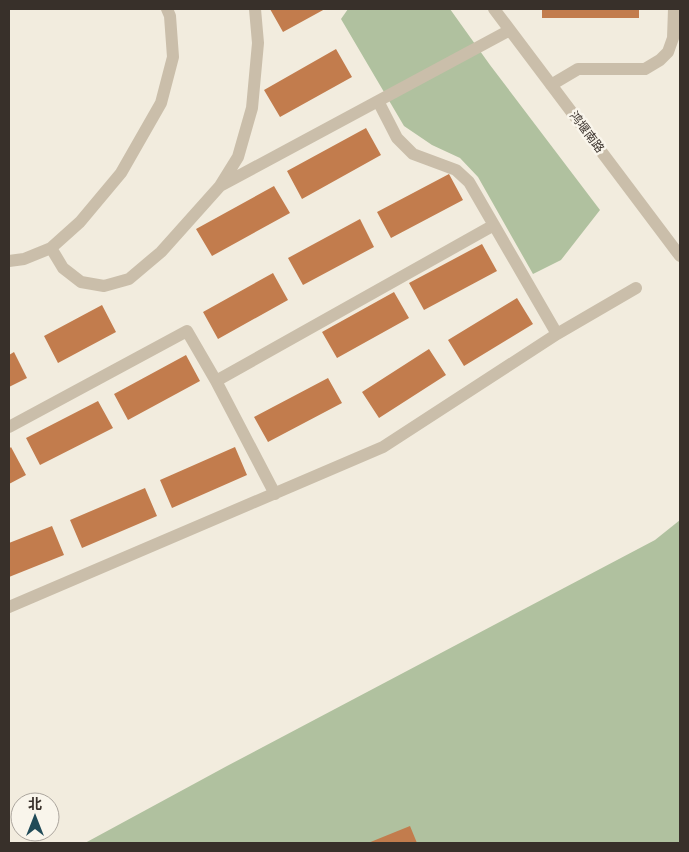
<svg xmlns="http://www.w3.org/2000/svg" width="689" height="852" font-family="'Varela Round','Noto Sans SC',sans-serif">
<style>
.green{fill:#b0c19f}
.building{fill:#c27c4d}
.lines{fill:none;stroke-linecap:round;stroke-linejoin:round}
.minor{stroke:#cabeaa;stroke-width:12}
.labels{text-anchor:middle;stroke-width:5;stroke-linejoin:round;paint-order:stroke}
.street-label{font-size:12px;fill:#38302a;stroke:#f9f5eb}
</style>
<rect width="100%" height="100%" fill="#f2ecde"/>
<!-- green -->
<path class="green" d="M 348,9 L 450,9 L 490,65 L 600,210 L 561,260 L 533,274 L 478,177 L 460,158 L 432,145 L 404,126 L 341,19 Z
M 680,520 L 680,843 L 85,843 L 227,766 L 655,540 Z"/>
<!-- building -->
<path class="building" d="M 270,9 L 325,9 L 283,32 Z
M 542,9 L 639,9 L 639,18 L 542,18 Z
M 336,49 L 352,77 L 280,117 L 264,90 Z
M 366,128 L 381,155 L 302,199 L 287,171 Z
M 449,174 L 463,200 L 391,238 L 377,212 Z
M 274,186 L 290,213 L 212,256 L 196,229 Z
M 360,219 L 374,247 L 303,285 L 288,258 Z
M 482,244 L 497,271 L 424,310 L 409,283 Z
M 273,273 L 288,300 L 218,339 L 203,312 Z
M 394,292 L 409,318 L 337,358 L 322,332 Z
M 517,298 L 533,324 L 464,366 L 448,340 Z
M 102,305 L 116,332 L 58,363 L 44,336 Z
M 429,349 L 446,375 L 379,418 L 362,392 Z
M 14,352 L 27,378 L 9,387 L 9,355 Z
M 186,355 L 200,381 L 128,420 L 114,394 Z
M 328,378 L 342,403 L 268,442 L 254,417 Z
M 98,401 L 113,428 L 40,465 L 26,438 Z
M 11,447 L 26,475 L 9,484 L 9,449 Z
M 235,447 L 247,475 L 172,508 L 160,480 Z
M 145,488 L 157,516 L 82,548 L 70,520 Z
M 52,526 L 64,555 L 9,577 L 9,543 Z
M 410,826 L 417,843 L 368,843 Z"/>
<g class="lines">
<!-- minor -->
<path class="minor" d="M 494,9 L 680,256
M 551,85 L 578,69 L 645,69 L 660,60 L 668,52 L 673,38 L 674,9
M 378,101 L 397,138 L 413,154 L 456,170 L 469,182 L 557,334
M 220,186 L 510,30
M 51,248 L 63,268 L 81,282 L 104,286 L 129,279 L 161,252 L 220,186 L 238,157 L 252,108 L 258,43 L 255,9
M 9,261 L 24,259 L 51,248 L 80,222 L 121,173 L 161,103 L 173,57 L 170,16 L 167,9
M 216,381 L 494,225
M 9,427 L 187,331 L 216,381 L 275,494
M 9,607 L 383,447 L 557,334 L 636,288"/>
</g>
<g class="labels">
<!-- street labels -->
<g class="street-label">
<text transform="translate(587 132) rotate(53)" y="4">鸿堰南路</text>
</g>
</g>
<!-- border -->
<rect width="689" height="852" fill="none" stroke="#38302a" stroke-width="20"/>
<!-- north arrow -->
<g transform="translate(35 817)"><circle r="24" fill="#f9f5eb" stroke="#aca69e"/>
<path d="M0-4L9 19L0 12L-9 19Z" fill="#204b58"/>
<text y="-8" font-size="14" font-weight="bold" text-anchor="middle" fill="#38302a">北</text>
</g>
</svg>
